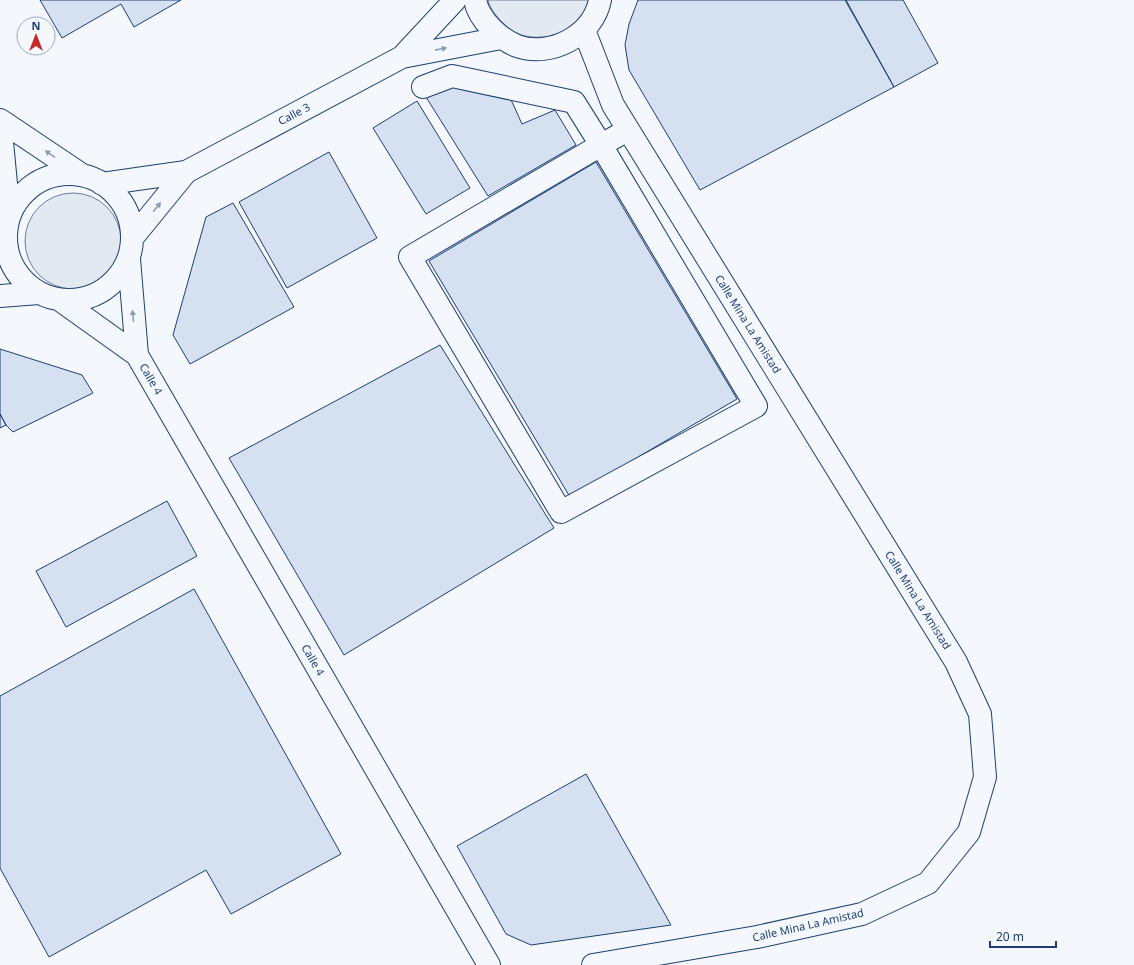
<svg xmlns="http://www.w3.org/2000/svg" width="1134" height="965" font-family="'Noto Sans',sans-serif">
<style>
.green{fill:#e3e9f0;stroke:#687fa3}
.building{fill:#d5e0f0;stroke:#1d3f73}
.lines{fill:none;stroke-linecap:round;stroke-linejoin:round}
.minor-casing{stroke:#1d3f73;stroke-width:24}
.minor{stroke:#f4f7fb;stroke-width:22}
.oneway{fill:#889bb7}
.labels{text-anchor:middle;stroke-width:3;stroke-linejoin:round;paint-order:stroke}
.street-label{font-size:11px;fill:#1d3f73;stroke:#f4f7fb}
</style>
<rect width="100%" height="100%" fill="#f4f7fb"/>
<!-- green -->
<path class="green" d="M 488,0 L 589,0 C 586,7 584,14 579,19 C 563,38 531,43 510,30 C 508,28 506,25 503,23 C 497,17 490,9 488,0 Z
M25 241a48 48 0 1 1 96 0a48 48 0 1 1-96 0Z"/>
<!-- building -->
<path class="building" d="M 40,0 L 181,0 L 134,27 L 121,4 L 62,38 Z
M 638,0 L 845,0 L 894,87 L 700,190 L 629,70 L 625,45 L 629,24 Z
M 846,0 L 903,0 L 938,63 L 894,87 Z
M 450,83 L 508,93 L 522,124 L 555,110 L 576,145 L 488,196 L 426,97 Z
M 417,101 L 470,188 L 426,214 L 373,128 Z
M 329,152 L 377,238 L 287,288 L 239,202 Z
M 596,162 L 737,399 L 570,497 L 429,261 Z
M 233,203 L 294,307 L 190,364 L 173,335 L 206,217 Z
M 440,345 L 554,528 L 344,655 L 229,458 Z
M 0,349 L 82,375 L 93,393 L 13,432 L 6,425 L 0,414 Z
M 0,414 L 6,425 L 0,428 Z
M 167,501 L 197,556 L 66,627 L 36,571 Z
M 194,589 L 341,854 L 231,914 L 206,870 L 49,957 L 0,868 L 0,696 Z
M 586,774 L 671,925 L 531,945 L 506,934 L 457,846 Z"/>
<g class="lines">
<defs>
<path id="minor" d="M 475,0 C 477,11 484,21 492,29 C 499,36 507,42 517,46 C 550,58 593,36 600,0
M 584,30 L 613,105 L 956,662 L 980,714 L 985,777 L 969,832 L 928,883 L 862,914 L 757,937 L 593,965
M 402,57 L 455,0
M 423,87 L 452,76 L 574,102 L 601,145 L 628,130
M 0,120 L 82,175
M 0,121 L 9,215
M 601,145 L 756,406 L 561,512 L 410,257 Z
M6 237a63 63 0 1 1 126 0a63 63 0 1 1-126 0Z
M 102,184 L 186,172 L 402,57 L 501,38
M 133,237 L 186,172
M 129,259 L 137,355
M 0,296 L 39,293
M 60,300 L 137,355 L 489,965"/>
</defs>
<!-- minor casing -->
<use href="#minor" class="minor-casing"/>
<!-- minor -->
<use href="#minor" class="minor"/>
</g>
<!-- one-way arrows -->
<defs><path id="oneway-solid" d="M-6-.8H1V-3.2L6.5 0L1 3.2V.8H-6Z"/></defs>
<g class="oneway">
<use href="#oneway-solid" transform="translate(441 49) rotate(-11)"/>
<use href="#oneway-solid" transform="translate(50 154) rotate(-146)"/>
<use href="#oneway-solid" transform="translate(157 207) rotate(-51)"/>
<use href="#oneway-solid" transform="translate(133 316) rotate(-95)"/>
</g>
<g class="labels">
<!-- street labels -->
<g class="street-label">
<text transform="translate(294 114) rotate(-28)" y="4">Calle 3</text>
<text transform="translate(748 324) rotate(58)" y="4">Calle Mina La Amistad</text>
<text transform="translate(151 379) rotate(60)" y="4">Calle 4</text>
<text transform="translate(918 600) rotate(58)" y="4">Calle Mina La Amistad</text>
<text transform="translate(313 660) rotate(60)" y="4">Calle 4</text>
<text transform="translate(808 925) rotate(-13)" y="4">Calle Mina La Amistad</text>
</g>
</g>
<!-- north arrow -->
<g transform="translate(36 36)"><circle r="19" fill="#f4f7fb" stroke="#9eadc5"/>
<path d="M0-3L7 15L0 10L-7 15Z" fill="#c62828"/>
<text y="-6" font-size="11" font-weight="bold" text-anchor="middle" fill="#1d3f73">N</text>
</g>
<!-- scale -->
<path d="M990 941v6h66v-6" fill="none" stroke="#1d3f73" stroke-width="2"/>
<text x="996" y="941" font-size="12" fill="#1d3f73" stroke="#f4f7fb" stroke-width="3" paint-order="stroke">20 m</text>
</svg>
